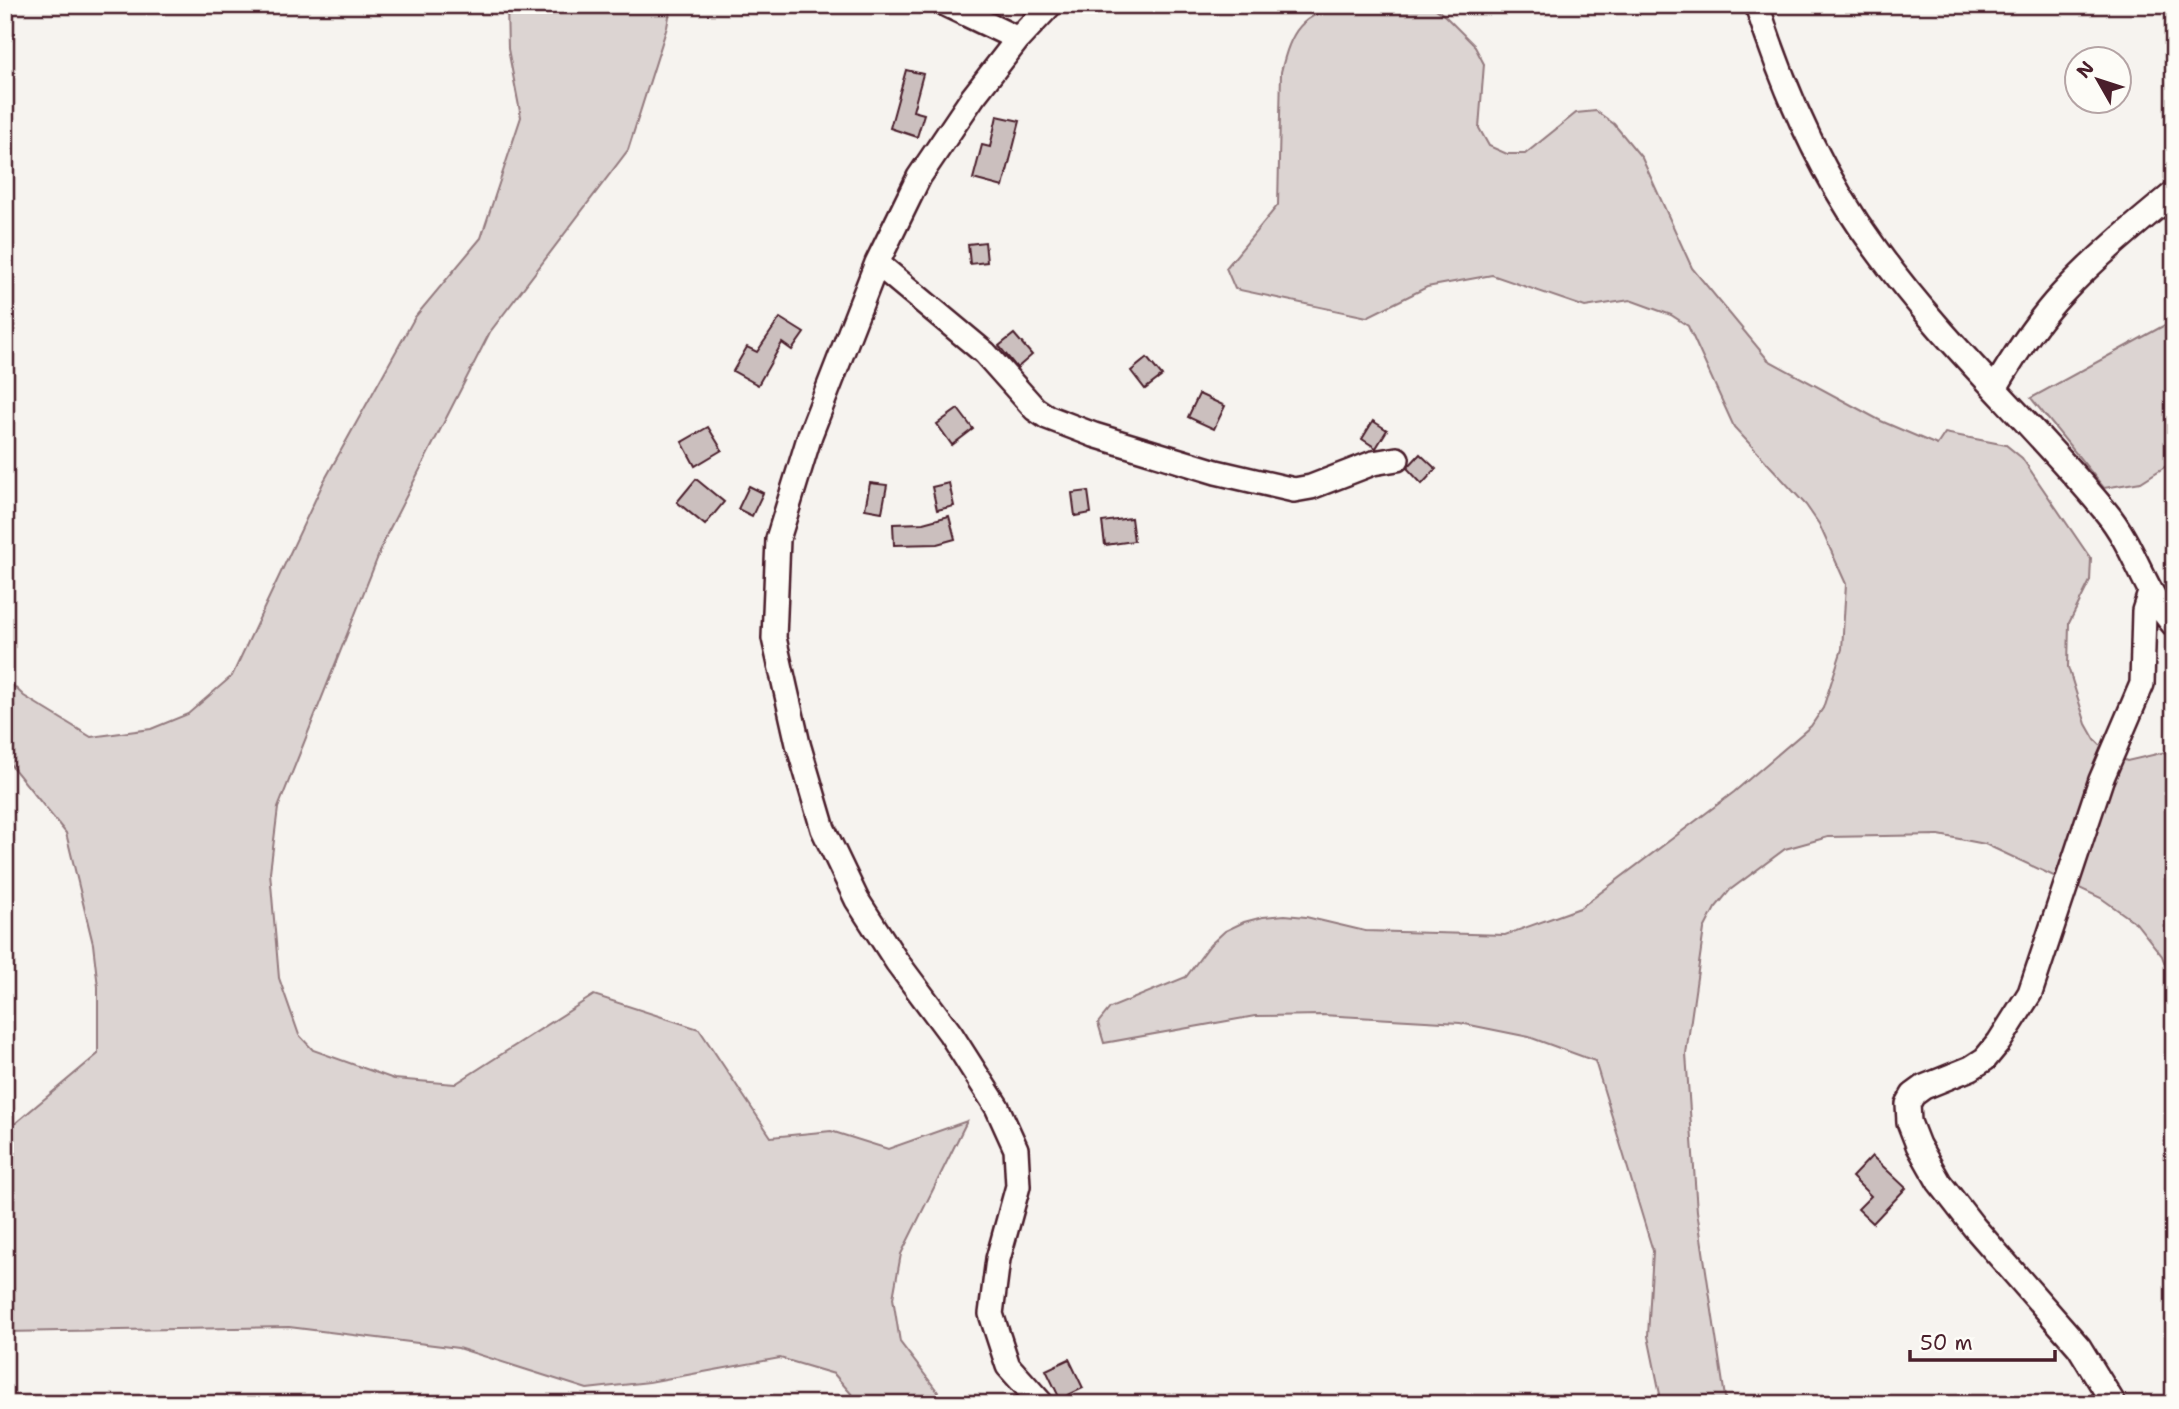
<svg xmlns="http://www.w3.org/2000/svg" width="2179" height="1409" font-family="'Shantell Sans',sans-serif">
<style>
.green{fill:#dcd4d2;stroke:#937a7e;stroke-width:2}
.building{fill:#cbbfbe;stroke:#4a1f2b;stroke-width:2}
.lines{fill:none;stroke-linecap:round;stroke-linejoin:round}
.street-casing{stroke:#4a1f2b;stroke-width:28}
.street{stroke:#fdfcf7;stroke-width:23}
</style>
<rect width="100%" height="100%" fill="#f6f3ef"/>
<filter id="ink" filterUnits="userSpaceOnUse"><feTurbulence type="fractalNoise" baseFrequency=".0143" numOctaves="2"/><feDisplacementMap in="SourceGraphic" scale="14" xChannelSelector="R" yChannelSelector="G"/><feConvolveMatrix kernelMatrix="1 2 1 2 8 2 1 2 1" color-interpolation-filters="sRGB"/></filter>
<g filter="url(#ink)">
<!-- green -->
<path class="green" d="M 507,5 L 671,6 L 667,27 L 628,150 L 490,332 L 387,534 L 278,808 L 270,872 L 279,978 L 299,1035 L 313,1050 L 394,1079 L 455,1084 L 594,995 L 699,1029 L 771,1137 L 831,1131 L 888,1149 L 967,1121 L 901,1254 L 893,1298 L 900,1342 L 947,1404 L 860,1404 L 834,1374 L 780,1358 L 649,1382 L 587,1389 L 458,1348 L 289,1327 L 5,1332 L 5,1132 L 98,1054 L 98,987 L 93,944 L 66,833 L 5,758 L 5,678 L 24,696 L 91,737 L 151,729 L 188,714 L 232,676 L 324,481 L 415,317 L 481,238 L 521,117 L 508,49 Z
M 1345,5 L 1431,5 L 1445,16 L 1474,45 L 1484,64 L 1479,128 L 1489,146 L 1507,154 L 1525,154 L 1576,113 L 1596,111 L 1614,124 L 1642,158 L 1692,268 L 1768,360 L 1881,421 L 1937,445 L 1945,433 L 2006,445 L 2022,458 L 2091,559 L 2090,581 L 2069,623 L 2068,667 L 2086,724 L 2095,740 L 2109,754 L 2127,761 L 2174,750 L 2174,989 L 2162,956 L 2136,923 L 2101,898 L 1985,844 L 1939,835 L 1828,837 L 1785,849 L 1730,890 L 1715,908 L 1704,929 L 1686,1054 L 1697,1211 L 1726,1404 L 1662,1404 L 1648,1336 L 1653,1251 L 1595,1061 L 1529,1037 L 1460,1023 L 1322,1015 L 1255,1016 L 1104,1043 L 1098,1023 L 1110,1008 L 1186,977 L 1210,945 L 1225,931 L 1244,922 L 1263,917 L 1285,915 L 1306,917 L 1365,931 L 1505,935 L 1580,908 L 1734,792 L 1811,726 L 1823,708 L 1842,649 L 1846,584 L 1819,524 L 1806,505 L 1734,427 L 1688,326 L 1671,315 L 1630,300 L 1585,307 L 1492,275 L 1427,287 L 1367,317 L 1235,289 L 1226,268 L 1278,205 L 1281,72 C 1291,30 1301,14 1345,5 Z
M 2174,320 L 2174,461 L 2141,482 L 2104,488 L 2031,398 Z"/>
<!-- building -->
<path class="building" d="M 906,70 L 923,74 L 913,111 L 924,114 L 917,137 L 890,128 Z
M 997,116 L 1020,121 L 1003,187 L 973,179 L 982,145 L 990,147 Z
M 985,242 L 987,262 L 970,264 L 968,244 Z
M 780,318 L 804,333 L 792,350 L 782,343 L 758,385 L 733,371 L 747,347 L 757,352 Z
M 1014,334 L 1032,355 L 1017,368 L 999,346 Z
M 1147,358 L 1162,376 L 1145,389 L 1131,371 Z
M 1199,394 L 1225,406 L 1214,429 L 1188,417 Z
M 958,409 L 973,429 L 952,445 L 937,424 Z
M 1373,421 L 1387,430 L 1376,448 L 1362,439 Z
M 708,427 L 722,450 L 695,466 L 682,442 Z
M 1420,454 L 1436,469 L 1422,484 L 1407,468 Z
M 696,479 L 724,502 L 705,525 L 677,502 Z
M 870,483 L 887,485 L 882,512 L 865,509 Z
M 949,483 L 954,506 L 937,510 L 932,487 Z
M 749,486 L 763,493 L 752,516 L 738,509 Z
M 1088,491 L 1091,513 L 1075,516 L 1072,493 Z
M 949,516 L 955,539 L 937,544 L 894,545 L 893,524 L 923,523 Z
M 1131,518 L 1134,541 L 1105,545 L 1102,522 Z
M 1872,1156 L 1906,1188 L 1873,1223 L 1858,1209 L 1871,1196 L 1852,1177 Z
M 1069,1359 L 1083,1388 L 1060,1399 L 1046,1370 Z"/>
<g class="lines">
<defs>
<path id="street" d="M 947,5 L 1018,39
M 1757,5 C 1784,91 1821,175 1875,248 C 1943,343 2032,422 2106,512 C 2135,547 2144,592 2174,625
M 877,263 L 985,353 L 1035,409 L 1047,417 L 1094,435 L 1216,472 L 1294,490 L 1311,487 L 1373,463 L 1397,459
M 1995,388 C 2014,356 2035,323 2061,295 C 2095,258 2135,225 2174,193
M 1042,1404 L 1008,1366 L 991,1314 L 998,1259 L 1018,1186 L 1016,1149 L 997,1107 L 950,1033 L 897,962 L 857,900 L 823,829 L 798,744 L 774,638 L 778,539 L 810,435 L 877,263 L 919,177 L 973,97 L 1018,39 L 1050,5
M 2114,1404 L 2079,1347 L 1974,1227 L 1939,1182 L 1918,1145 L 1909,1122 L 1908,1104 L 1913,1095 L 1924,1087 L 1971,1068 L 1985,1059 L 1999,1042 L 2030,993 L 2101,780 L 2142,684 L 2144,611 L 2150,593"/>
</defs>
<!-- street casing -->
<use href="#street" class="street-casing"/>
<!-- street -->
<use href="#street" class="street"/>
</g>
</g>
<!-- margin -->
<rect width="2179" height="1409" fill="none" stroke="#fdfcf7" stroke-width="28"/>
<rect x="14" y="14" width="2151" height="1381" fill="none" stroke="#4a1f2b" stroke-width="2.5" filter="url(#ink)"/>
<!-- north arrow -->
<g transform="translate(2098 80) rotate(309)"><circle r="33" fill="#fdfcf7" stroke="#b5a4a5" stroke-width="2"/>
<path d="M0-5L12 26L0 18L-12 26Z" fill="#4a1f2b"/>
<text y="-10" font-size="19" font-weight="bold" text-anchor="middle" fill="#4a1f2b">N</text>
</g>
<!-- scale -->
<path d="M1910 1350v10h145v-10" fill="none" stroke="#4a1f2b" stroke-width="3.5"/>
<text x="1920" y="1350" font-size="21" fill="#4a1f2b" stroke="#fdfcf7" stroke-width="5" paint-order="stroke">50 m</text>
</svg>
